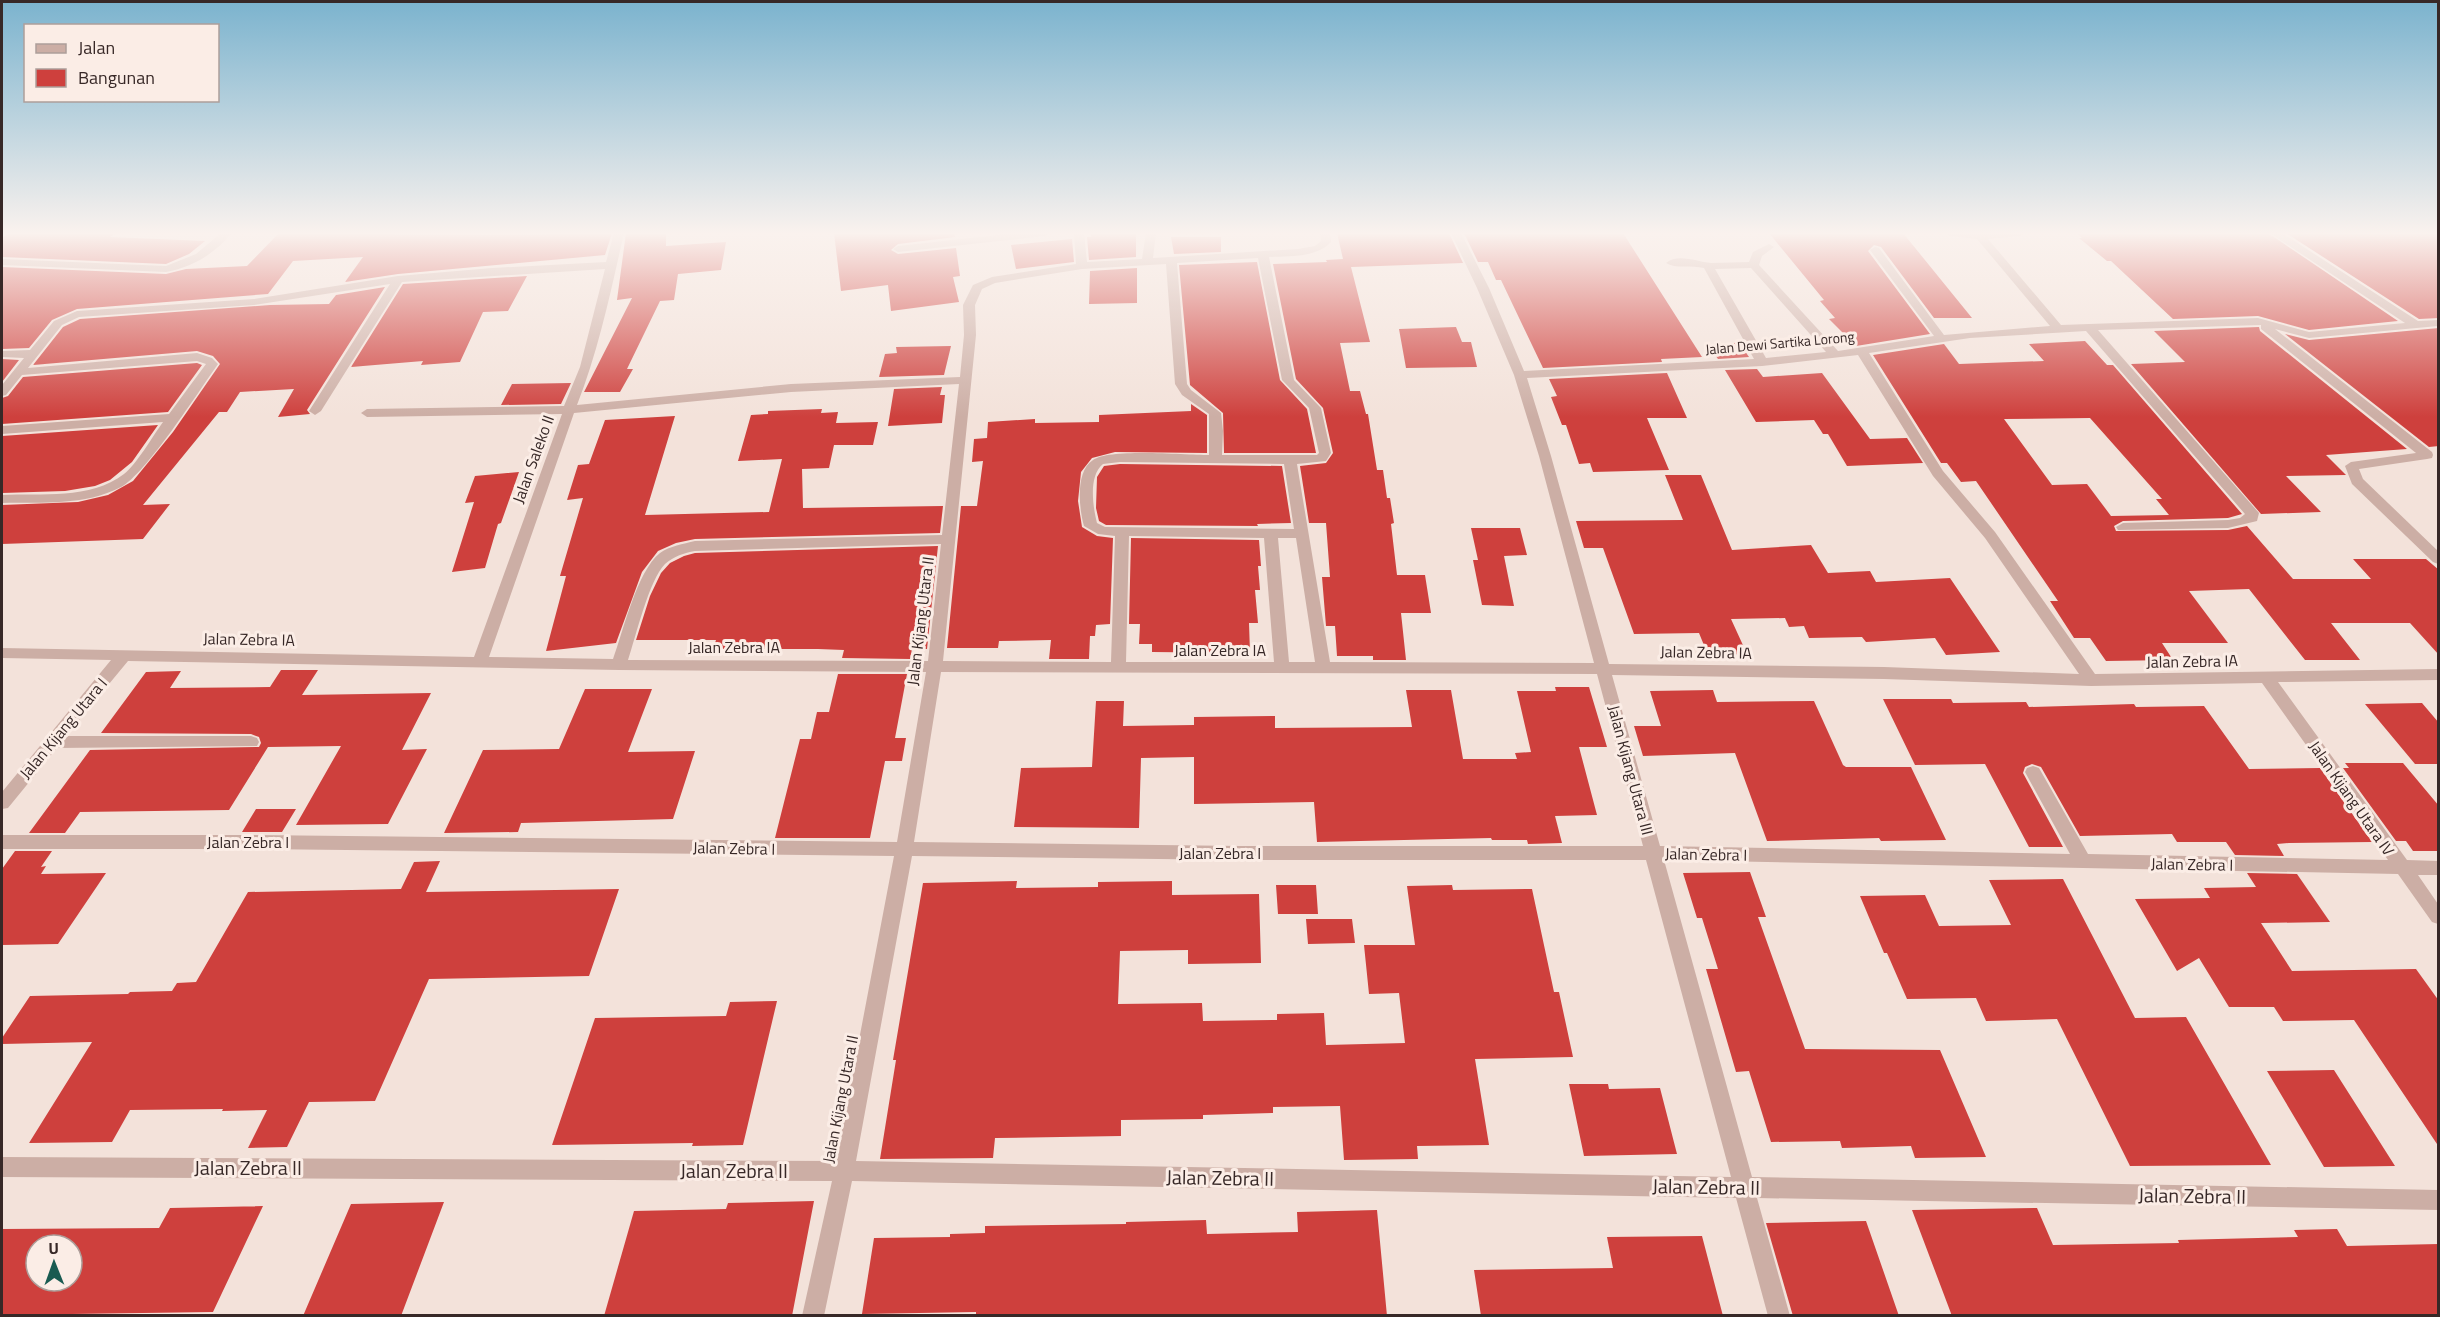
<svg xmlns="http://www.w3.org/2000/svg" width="2440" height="1317" font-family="'Titillium Web',sans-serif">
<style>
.building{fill:#ce403d;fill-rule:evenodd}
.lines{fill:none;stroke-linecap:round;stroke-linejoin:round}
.minor{fill:#ccaea5;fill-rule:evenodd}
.labels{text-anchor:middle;stroke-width:6;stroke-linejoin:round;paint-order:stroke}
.far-street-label{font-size:14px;fill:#372827;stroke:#fbede6}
.street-label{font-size:16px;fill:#372827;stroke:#fbede6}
.near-street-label{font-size:20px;fill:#372827;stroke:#fbede6}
</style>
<rect width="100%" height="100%" fill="#f3e2da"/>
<!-- building -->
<path class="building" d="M 9,233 L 116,233 L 110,237 L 205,241 L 189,254 L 166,264 L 2,257 L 2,238 Z
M 279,233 L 489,235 L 612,233 L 605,255 L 398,274 L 345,282 L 363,257 L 293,261 L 268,294 L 77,309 L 52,320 L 29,348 L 2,349 L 2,267 L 166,274 L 186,269 L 247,266 Z
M 626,233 L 666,233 L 666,246 L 726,242 L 721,270 L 678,274 L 674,300 L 660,301 L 627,369 L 633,369 L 620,392 L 584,392 L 632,298 L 617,300 Z
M 834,233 L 954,233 L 955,237 L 898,244 L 891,250 L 898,254 L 956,248 L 960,276 L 953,277 L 959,302 L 891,311 L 888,285 L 841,291 Z
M 1091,233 L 1136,233 L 1136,257 L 1089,260 L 1087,237 L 1091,237 Z
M 1337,233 L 1449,233 L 1463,263 L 1351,267 L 1370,342 L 1340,343 L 1350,391 L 1360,391 L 1366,414 L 1368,414 L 1377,470 L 1383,470 L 1387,498 L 1390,498 L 1394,523 L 1391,524 L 1397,575 L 1425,575 L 1431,613 L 1401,613 L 1406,660 L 1373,660 L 1373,656 L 1337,656 L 1335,626 L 1326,626 L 1322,577 L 1330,577 L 1326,523 L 1309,523 L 1300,466 L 1326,463 L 1333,453 L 1323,408 L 1296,379 L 1273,264 L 1327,262 L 1326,260 L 1343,259 Z
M 1464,233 L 1623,233 L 1702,357 L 1661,359 L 1662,362 L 1543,368 L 1501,280 L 1496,280 L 1488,262 L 1478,262 Z
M 1769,233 L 1903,233 L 1972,318 L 1934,318 L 1881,247 L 1874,245 L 1868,251 L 1930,334 L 1856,346 L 1829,319 L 1835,318 L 1820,301 L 1824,300 Z
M 2077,233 L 2268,233 L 2398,321 L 2309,330 L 2258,316 L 2173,319 L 2111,261 L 2107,261 L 2079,238 L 2082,238 Z
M 2286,233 L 2439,233 L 2439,318 L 2419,319 Z
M 1171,237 L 1221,237 L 1221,252 L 1174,254 Z
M 1072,239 L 1074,262 L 1016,269 L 1011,245 Z
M 1257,262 L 1280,380 L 1307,409 L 1316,453 L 1224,453 L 1223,413 L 1190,385 L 1179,265 Z
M 1137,268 L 1137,303 L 1089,304 L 1090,271 Z
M 527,276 L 508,311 L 483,312 L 460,362 L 421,365 L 423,361 L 351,367 L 403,284 Z
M 385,287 L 307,410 L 310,414 L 278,417 L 294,389 L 240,392 L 227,412 L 219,412 L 143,505 L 170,504 L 143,539 L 2,544 L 2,505 L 78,502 L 108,495 L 133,481 L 173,432 L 220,364 L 213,356 L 197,351 L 33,365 L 63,327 L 80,319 L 270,305 L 329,304 L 336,295 Z
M 1456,327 L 1462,342 L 1471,342 L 1477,367 L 1406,368 L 1399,329 Z
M 2259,327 L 2260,331 L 2407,449 L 2326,455 L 2346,475 L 2286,476 L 2321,512 L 2261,514 L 2131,364 L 2185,362 L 2154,331 Z
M 2439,328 L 2439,446 L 2429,447 L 2285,334 L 2309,340 Z
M 1738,341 L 1749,357 L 1718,359 L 1715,355 Z
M 2085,341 L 2107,365 L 2113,365 L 2242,514 L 2228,518 L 2123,521 L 2114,526 L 2116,531 L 2228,530 L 2247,526 L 2293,579 L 2371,579 L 2353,559 L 2426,559 L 2439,570 L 2439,655 L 2410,623 L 2331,623 L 2360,660 L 2305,660 L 2249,589 L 2189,591 L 2228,643 L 2162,643 L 2173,660 L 2106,661 L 2090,638 L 2074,638 L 2050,601 L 2058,601 L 1976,481 L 1961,482 L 1947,463 L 1941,463 L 1873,355 L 1944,344 L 1959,364 L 2044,361 L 2029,344 ZM 2090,418 L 2162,499 L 2156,499 L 2169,515 L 2111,516 L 2087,484 L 2052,485 L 2004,419 Z
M 951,346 L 944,375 L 879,377 L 885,354 L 897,353 L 896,347 Z
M 2,359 L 19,360 L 2,382 Z
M 197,363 L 202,365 L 168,412 L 2,424 L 2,398 L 8,396 L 23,377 Z
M 1757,369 L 1763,377 L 1822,373 L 1870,439 L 1907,438 L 1923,463 L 1847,466 L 1828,434 L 1823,434 L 1814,420 L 1756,422 L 1725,370 Z
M 1667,373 L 1687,418 L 1647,418 L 1669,470 L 1593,472 L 1590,463 L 1579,464 L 1566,425 L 1562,425 L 1551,397 L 1557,396 L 1549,379 Z
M 571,383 L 561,404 L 501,405 L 512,384 Z
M 942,387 L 940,395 L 945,395 L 942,423 L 888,426 L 894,389 Z
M 1191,404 L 1207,415 L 1207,453 L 1115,452 L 1092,458 L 1081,472 L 1078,501 L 1082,527 L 1097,536 L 1113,538 L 1110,624 L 1096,625 L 1095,636 L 1090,636 L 1089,659 L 1049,659 L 1051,640 L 999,641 L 998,648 L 947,648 L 961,506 L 977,506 L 983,461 L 972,462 L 974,439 L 987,438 L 988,422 L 1035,419 L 1035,423 L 1099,422 L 1099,415 L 1191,411 Z
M 822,409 L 821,413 L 838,412 L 836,423 L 878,422 L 873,445 L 834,445 L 829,468 L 802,469 L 803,508 L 943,506 L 940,533 L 695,539 L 676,543 L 658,551 L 642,572 L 616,643 L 546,651 L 566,576 L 560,576 L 583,498 L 567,500 L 578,465 L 589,464 L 605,420 L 675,416 L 645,515 L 769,512 L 782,459 L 738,461 L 751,415 L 768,414 L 768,411 Z
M 158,425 L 132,462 L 110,480 L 95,486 L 65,491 L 2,493 L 2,436 Z
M 1120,464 L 1282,466 L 1291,523 L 1257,524 L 1258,526 L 1106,525 L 1099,521 L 1096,508 L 1097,477 L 1104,466 Z
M 519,472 L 501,523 L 498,524 L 485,568 L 452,572 L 474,502 L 465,503 L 475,476 Z
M 1665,475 L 1701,475 L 1732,550 L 1811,545 L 1828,573 L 1870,571 L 1876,582 L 1950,578 L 2000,652 L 1946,655 L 1935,638 L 1866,642 L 1862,637 L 1809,638 L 1804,626 L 1789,627 L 1785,618 L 1731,619 L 1747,654 L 1708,655 L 1699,633 L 1634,634 L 1603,548 L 1584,548 L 1576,521 L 1683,520 Z
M 1471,528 L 1520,528 L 1527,555 L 1504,556 L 1514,606 L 1482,605 L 1473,560 L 1478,560 Z
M 1131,538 L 1259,540 L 1261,566 L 1258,566 L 1260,590 L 1255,590 L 1258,623 L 1249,623 L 1250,653 L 1152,652 L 1152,644 L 1139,644 L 1140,624 L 1129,624 Z
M 938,546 L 927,649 L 912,649 L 910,659 L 842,658 L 844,650 L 818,649 L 713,649 L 716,640 L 636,640 L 650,596 L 661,573 L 670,563 L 684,556 L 695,553 Z
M 281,670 L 318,670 L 302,695 L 431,693 L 402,750 L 427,749 L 388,824 L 296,825 L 341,746 L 268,747 L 229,810 L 80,812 L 65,833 L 29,833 L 90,750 L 259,747 L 261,743 L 259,737 L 251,734 L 101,733 L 146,672 L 181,671 L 170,688 L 270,687 Z
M 838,674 L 907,674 L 895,738 L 906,738 L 902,761 L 885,761 L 870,838 L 775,838 L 800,739 L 811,739 L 817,712 L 829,712 Z
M 1555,687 L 1589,687 L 1607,747 L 1579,747 L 1597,815 L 1555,816 L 1562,843 L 1528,844 L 1527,840 L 1492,840 L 1491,838 L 1317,842 L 1314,802 L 1194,804 L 1194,757 L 1141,758 L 1139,828 L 1014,827 L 1021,768 L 1092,767 L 1096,701 L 1124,701 L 1123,726 L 1194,725 L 1194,717 L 1275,716 L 1275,728 L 1412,727 L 1406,690 L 1451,690 L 1463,759 L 1517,759 L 1515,753 L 1531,752 L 1517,691 L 1556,691 Z
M 585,689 L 652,689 L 628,752 L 695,751 L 673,819 L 521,823 L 518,832 L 444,833 L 483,750 L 559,749 Z
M 1713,690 L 1717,702 L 1814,701 L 1843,765 L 1846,767 L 1911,767 L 1946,840 L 1881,841 L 1879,838 L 1767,841 L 1735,753 L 1643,756 L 1634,726 L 1661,726 L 1650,691 Z
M 1883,699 L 1951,699 L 1953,703 L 2026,702 L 2029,707 L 2134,704 L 2136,707 L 2204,706 L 2249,769 L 2320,768 L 2372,842 L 2289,843 L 2277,844 L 2284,856 L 2235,855 L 2226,842 L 2177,842 L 2172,834 L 2080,836 L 2041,767 L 2032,764 L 2025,767 L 2023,773 L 2063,847 L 2029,847 L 1985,764 L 1915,765 Z
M 2422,703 L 2439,723 L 2439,764 L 2415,764 L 2365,704 Z
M 2345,763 L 2403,763 L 2439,806 L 2439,851 L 2413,851 L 2406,841 L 2396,841 L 2343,768 L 2349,768 Z
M 256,809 L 296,809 L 282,832 L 242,832 Z
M 15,851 L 52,851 L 41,867 L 46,866 L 41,874 L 106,873 L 58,944 L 2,945 L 2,869 Z
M 440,861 L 426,892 L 619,889 L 589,976 L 429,979 L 375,1101 L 309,1102 L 287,1147 L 248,1148 L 267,1110 L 222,1111 L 223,1109 L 130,1110 L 112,1142 L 29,1143 L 92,1042 L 2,1044 L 2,1038 L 30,996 L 128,994 L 130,992 L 172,991 L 177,983 L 196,982 L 248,892 L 401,889 L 414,862 Z
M 1750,872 L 1766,917 L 1758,917 L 1805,1049 L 1940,1050 L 1986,1157 L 1915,1158 L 1911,1146 L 1842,1148 L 1840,1141 L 1771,1142 L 1749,1071 L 1736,1072 L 1706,969 L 1718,969 L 1702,918 L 1697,918 L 1683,873 Z
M 2247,873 L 2297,874 L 2330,922 L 2261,923 L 2292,971 L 2416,969 L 2439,1001 L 2439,1147 L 2354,1020 L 2283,1021 L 2274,1007 L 2229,1007 L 2199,958 L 2177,971 L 2135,899 L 2210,898 L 2204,888 L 2256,887 Z
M 2063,879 L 2135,1018 L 2186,1017 L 2271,1165 L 2130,1166 L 2057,1019 L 1986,1021 L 1976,998 L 1907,999 L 1887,953 L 1884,953 L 1860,896 L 1925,895 L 1939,926 L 2011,925 L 1989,880 Z
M 1017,881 L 1016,888 L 1098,887 L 1098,882 L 1172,881 L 1172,895 L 1259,894 L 1261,963 L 1188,964 L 1188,950 L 1120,951 L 1118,1004 L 1202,1003 L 1203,1021 L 1277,1020 L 1277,1014 L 1324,1013 L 1326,1045 L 1405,1043 L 1399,993 L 1369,994 L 1364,945 L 1415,945 L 1407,886 L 1452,885 L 1453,890 L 1532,889 L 1554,992 L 1559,992 L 1573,1057 L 1475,1059 L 1489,1145 L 1417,1146 L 1418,1159 L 1344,1160 L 1340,1106 L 1273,1107 L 1273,1113 L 1203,1115 L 1203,1119 L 1121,1120 L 1121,1136 L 995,1138 L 993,1158 L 880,1159 L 896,1060 L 893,1060 L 923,883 Z
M 1276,885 L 1316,885 L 1318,914 L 1278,914 Z
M 1306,919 L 1352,919 L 1355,943 L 1308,944 Z
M 777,1001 L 743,1145 L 692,1146 L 693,1143 L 552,1145 L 595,1018 L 726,1016 L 730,1002 Z
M 2334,1070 L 2395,1166 L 2324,1167 L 2267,1071 Z
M 1569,1084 L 1608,1084 L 1609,1089 L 1660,1088 L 1677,1154 L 1584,1156 Z
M 814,1201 L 792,1316 L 604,1316 L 634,1211 L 726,1209 L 728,1203 Z
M 444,1202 L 401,1316 L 303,1316 L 351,1204 Z
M 263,1206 L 213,1312 L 2,1315 L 2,1229 L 159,1228 L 170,1208 ZM 36,1245 L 72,1245 L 72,1281 L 36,1281 Z
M 2037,1208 L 2053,1245 L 2179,1243 L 2178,1240 L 2298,1237 L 2294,1230 L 2337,1229 L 2347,1246 L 2439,1244 L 2439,1316 L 1952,1316 L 1912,1210 Z
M 1377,1210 L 1387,1316 L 1028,1316 L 1028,1314 L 976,1315 L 976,1312 L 862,1314 L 874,1238 L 950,1237 L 950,1234 L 985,1233 L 985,1226 L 1126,1224 L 1126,1222 L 1206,1220 L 1207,1234 L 1298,1232 L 1297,1212 Z
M 1866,1221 L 1899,1316 L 1793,1316 L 1766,1223 Z
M 1702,1236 L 1723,1316 L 1481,1316 L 1474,1270 L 1613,1268 L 1607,1237 Z"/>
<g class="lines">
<!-- minor -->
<path class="minor" d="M 221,233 L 232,233 C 214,254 193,267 166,272 L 2,265 L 2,259 L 166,266 L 196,254 Z
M 614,233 L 624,233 C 611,290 599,349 577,405 L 791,384 L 960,377 L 964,335 L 963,305 L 973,285 L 992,277 L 1076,264 L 1074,233 L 1084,233 L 1087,262 L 1142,259 L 1146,233 L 1156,233 L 1153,258 L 1298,249 L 1315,246 L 1321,241 L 1320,233 L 1330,233 L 1331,242 C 1316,258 1289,256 1269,257 L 1294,380 L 1321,408 L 1331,453 L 1326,461 L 1297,464 L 1330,662 L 1594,663 L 1539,456 L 1514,375 L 1477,288 L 1451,233 L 1461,233 L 1489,288 L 1524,371 L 1754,359 L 1704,268 C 1692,265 1675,269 1666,263 C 1678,253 1697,262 1711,263 C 1724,263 1737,262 1749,262 L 1753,252 L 1769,244 L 1774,247 L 1762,256 L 1759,265 L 1838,351 L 1934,336 L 1870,250 L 1875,247 L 1879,248 L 1944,335 L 2050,326 L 1977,239 L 1950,236 L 1945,233 L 2025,233 L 2020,236 L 1988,239 L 2061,325 L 2258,318 L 2309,332 L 2405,323 L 2270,233 L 2282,233 L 2418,321 L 2438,320 L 2438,326 L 2309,338 L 2275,329 L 2432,452 L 2433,455 L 2432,458 L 2427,459 L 2359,469 L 2363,479 L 2438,551 L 2438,564 L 2433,562 L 2352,484 L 2345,466 L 2351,462 L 2416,453 L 2261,329 L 2261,325 L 2098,330 L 2259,513 L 2257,521 L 2228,528 L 2118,530 L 2116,527 L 2123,523 L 2228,520 L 2240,518 L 2245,514 L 2086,331 L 1970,338 L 1869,353 L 1943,471 L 1995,532 L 2095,674 L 2438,669 L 2438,680 L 2278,682 L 2407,860 L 2438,861 L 2438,875 L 2418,875 L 2438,904 L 2438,924 L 2432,922 L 2398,874 L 1664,860 L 1752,1177 L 2438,1190 L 2438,1210 L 1757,1198 L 1790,1316 L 1768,1316 L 1736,1198 L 852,1181 L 824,1316 L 802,1316 L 832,1181 L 2,1177 L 2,1157 L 836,1161 L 894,856 L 247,849 L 2,849 L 2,835 L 247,835 L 897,842 L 926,672 L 619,670 L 128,661 L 66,736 L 251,736 L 257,738 L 259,742 L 257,746 L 57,748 L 8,808 L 2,809 L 2,792 L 111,660 L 2,658 L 2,648 L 474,657 L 562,414 L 367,417 L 361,413 L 367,409 L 564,406 L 580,367 L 605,269 L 402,282 L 321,411 L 315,415 L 309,411 L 390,284 L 254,305 L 79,317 L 62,325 L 28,368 L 197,353 L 212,358 L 218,364 C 199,391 145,475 121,487 C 85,506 41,502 2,503 L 2,495 C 41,493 90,500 124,474 C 137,464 152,437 163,422 L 2,434 L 2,426 L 169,414 L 206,364 L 197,361 L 22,375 L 6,395 L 2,396 L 2,385 L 24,358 L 2,357 L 2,351 L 30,350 L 54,321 L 77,311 L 254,299 L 398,276 L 492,268 L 606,262 ZM 1258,258 L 1282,380 L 1309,408 L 1319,453 L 1317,455 L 1222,455 L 1223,431 L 1221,413 L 1191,390 L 1187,384 L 1177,263 ZM 1166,264 L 1175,384 L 1182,395 L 1209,414 L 1209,455 C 1185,455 1110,448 1093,460 C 1075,471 1079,509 1084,526 L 1098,534 L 1115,536 L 1111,662 L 943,661 L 976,335 L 975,305 L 982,289 L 995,283 L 1082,269 ZM 1751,268 L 1826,352 L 1766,358 L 1715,269 ZM 1858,355 L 1933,476 L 1985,538 L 2079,674 L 1884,667 L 1609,664 L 1551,456 L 1527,378 L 1762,366 ZM 959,384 L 942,535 L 695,541 C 683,544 670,546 660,553 C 637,571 623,632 613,659 L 489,657 L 574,413 L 791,392 ZM 1120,462 L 1284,464 L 1294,529 L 1105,527 L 1097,523 C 1093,507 1088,476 1103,464 ZM 1129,536 L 1264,538 L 1274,662 L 1126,662 ZM 1278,538 L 1296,538 L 1315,662 L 1289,662 ZM 941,544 L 928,661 L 628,660 C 636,636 649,580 665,564 C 674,556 684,553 695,551 ZM 941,672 L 1597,674 L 1643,846 L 1240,846 L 914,842 ZM 1612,675 L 1884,679 L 2091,686 L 2262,683 L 2388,860 L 2088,854 L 2039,768 L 2033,766 L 2027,768 L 2025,772 L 2070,854 L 1660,846 ZM 912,856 L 1240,860 L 1646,860 L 1731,1177 L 856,1161 Z
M 1015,233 L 1050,233 L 1045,236 L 898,252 L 893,249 L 898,246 Z"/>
</g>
<!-- sky -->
<linearGradient id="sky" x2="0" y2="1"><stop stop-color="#7bb3ce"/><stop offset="0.56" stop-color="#faf2ee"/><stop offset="1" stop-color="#faf2ee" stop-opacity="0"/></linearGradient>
<rect width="2440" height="417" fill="url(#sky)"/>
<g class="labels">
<!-- far-street labels -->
<g class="far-street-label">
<text transform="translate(1780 343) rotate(-5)" y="5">Jalan Dewi Sartika Lorong</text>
</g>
<!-- street labels -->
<g class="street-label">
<text transform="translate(533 459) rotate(-70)" y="6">Jalan Saleko II</text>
<text transform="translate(920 621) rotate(-83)" y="6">Jalan Kijang Utara II</text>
<text transform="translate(249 639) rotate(1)" y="6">Jalan Zebra IA</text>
<text x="734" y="653">Jalan Zebra IA</text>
<text x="1220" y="656">Jalan Zebra IA</text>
<text transform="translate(1706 652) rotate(1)" y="6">Jalan Zebra IA</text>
<text transform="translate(2192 661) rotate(-1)" y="6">Jalan Zebra IA</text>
<text transform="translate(63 728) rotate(-50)" y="6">Jalan Kijang Utara I</text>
<text transform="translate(1631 770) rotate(75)" y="6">Jalan Kijang Utara III</text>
<text transform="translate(2352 798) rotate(55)" y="6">Jalan Kijang Utara IV</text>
<text x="248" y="848">Jalan Zebra I</text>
<text transform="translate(734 848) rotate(1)" y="6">Jalan Zebra I</text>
<text x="1220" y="859">Jalan Zebra I</text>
<text transform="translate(1706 854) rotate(1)" y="6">Jalan Zebra I</text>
<text transform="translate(2192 864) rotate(1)" y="6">Jalan Zebra I</text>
<text transform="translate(840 1099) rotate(-79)" y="6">Jalan Kijang Utara II</text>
</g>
<!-- near-street labels -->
<g class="near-street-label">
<text x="248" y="1175">Jalan Zebra II</text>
<text x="734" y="1178">Jalan Zebra II</text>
<text transform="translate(1220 1178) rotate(1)" y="7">Jalan Zebra II</text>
<text transform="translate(1706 1187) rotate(1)" y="7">Jalan Zebra II</text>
<text transform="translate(2192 1196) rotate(1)" y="7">Jalan Zebra II</text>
</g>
</g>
<!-- border -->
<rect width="2440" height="1317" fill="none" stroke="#372827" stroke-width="6"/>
<!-- legend -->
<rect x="24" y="24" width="195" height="78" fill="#fbede6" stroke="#ad9e9a" stroke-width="1.5"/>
<rect x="36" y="44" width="30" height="9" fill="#ccaea5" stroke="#ad9e9a" stroke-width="1.5"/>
<text x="78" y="54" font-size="18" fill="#372827">Jalan</text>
<rect x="36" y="69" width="30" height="18" fill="#ce403d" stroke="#ad9e9a" stroke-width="1.5"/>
<text x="78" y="84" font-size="18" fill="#372827">Bangunan</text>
<!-- north arrow -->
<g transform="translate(54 1263) rotate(359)"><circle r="28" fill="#fbede6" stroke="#ad9e9a" stroke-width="1.5"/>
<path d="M0-4.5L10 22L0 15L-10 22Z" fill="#195b51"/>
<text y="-9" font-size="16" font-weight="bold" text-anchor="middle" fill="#372827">U</text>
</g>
</svg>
